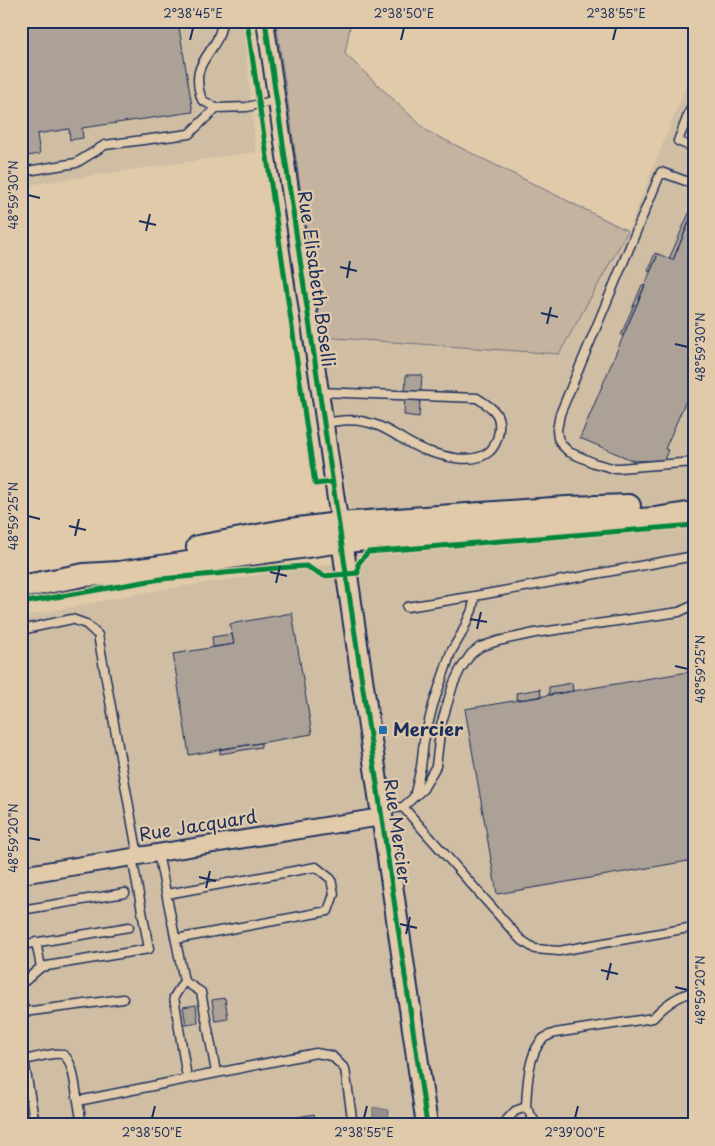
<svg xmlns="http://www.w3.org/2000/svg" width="715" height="1146" font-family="'Playpen Sans',sans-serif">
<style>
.built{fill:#d0bea4}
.green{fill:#c3b39f;stroke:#6f717e}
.water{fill:#97918e;stroke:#656a7b}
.building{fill:#aca196;stroke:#1b2f5e}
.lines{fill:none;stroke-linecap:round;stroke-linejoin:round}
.service-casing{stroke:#1b2f5e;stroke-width:11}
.minor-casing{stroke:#1b2f5e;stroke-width:20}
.tertiary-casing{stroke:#1b2f5e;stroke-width:24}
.secondary-casing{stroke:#1b2f5e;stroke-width:26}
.service{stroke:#e0caaa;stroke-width:8}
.minor{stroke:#e0caaa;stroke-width:16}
.tertiary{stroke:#e0caaa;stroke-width:20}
.secondary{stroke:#e0caaa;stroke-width:22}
.cycleway-casing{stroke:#e0caaa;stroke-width:8}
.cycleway{stroke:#00873e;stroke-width:5}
.ticks{fill:none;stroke:#1b2f5e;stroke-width:2}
.poi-dot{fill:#1f6fb2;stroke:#e0caaa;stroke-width:2}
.labels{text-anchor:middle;stroke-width:4.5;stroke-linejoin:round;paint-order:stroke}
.street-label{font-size:18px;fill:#1b2f5e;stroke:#e0caaa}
.poi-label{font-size:18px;font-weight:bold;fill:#1b2f5e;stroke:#e0caaa;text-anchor:start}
.neatline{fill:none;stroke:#1b2f5e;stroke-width:2}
.ticks-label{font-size:12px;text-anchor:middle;fill:#1b2f5e}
</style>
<rect width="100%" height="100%" fill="#e0caaa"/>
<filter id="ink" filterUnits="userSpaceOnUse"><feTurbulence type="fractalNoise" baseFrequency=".02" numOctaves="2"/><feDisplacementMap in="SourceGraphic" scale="10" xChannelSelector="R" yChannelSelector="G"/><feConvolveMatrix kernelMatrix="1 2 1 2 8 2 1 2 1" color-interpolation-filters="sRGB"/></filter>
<g filter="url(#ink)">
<!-- built -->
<path class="built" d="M 21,21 L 243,21 L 256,152 L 21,186 Z
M 694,66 L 694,1125 L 21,1125 L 21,617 L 146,592 L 358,560 L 322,337 L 559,354 L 628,231 Z"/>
<!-- green -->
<path class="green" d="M 276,21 L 351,21 L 345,54 L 427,131 L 628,231 L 559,354 L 322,337 Z"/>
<!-- water -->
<path class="water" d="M 373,1107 L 388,1110 L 390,1125 L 373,1125 Z"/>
<!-- building -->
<path class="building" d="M 21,21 L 178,21 L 193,112 L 82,128 L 83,138 L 70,140 L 69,129 L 37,134 L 40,154 L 21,157 Z
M 694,211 L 694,382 L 665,449 L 668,450 L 664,460 L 634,461 L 580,438 L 658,254 L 673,260 Z
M 689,213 L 692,214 L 673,260 L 669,259 Z
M 655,253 L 658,254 L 650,272 L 648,271 Z
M 642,285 L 645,286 L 623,336 L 621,335 Z
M 406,375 L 422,375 L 419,417 L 404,415 Z
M 292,613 L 312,734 L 189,755 L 173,654 L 234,644 L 230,624 Z
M 232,634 L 234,644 L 213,647 L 212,637 Z
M 694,671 L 694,860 L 497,894 L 465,709 Z
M 572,683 L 573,691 L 549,695 L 549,687 Z
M 540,689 L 541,697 L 517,700 L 516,693 Z
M 261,743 L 261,747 L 220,754 L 220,749 Z
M 225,998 L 228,1019 L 215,1021 L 212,1000 Z
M 196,1005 L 198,1023 L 186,1025 L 183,1007 Z
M 314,1114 L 316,1125 L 253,1125 Z"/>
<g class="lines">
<defs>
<path id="service" d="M 222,21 C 219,56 187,58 202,100 L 216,108 L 247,107 L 276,100
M 694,100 L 678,141 L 694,148
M 21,172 L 76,163 L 105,145 L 189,134 L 216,108
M 694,184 L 661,172 L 560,414 L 557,430 L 558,438 L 562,445 L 569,452 L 594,463 L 612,468 L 619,468 L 694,462
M 319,392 L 477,398 C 486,404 498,410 499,422 C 500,432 497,444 490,451 C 474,466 442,456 424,450 C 407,444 393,431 376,425 C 358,418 341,419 323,424
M 407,607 L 475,596
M 21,630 L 72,619 L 86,624 L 98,635 L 138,856
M 414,797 L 421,767 L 424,741 L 433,705 L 451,652 L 462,633 L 472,610 L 475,596 L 694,556
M 403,807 L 520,939 L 535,949 L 559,951 L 694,927
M 382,810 L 403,807 L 423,789 L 436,766 L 441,725 L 453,685 L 460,670 L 471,654 L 480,647 L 498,641 L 535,633 L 679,612 L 694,605
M 158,853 L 184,981 L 174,997 L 187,1078
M 167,894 L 316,867 L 331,879 L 334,894 L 328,911 L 176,939
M 21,910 L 125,893
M 36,942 L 41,967
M 21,945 L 129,927
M 184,981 L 201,992 L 216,1072
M 21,982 L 25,981 L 41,967 L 149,949 L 132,857
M 21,996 L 24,1012 L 21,1012
M 24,1012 L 123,999
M 24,1060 L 35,1125
M 21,1061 C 30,1059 53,1052 61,1054 C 74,1057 75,1090 78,1101
M 526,1107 C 527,1087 528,1052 544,1038 C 547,1036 552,1034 555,1033 L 653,1018 C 664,1006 678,995 694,992
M 82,1125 L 78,1101 L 316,1053 L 332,1056 L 345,1069 L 353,1125
M 502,1125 L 515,1111 L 526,1107 L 537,1125"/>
<path id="minor" d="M 265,21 L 341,533
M 21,875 L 381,817"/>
<path id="tertiary" d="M 342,541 L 427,1125"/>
<path id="secondary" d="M 198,547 L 290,530 L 339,524 L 567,508 L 629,506
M 21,587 L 84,575 L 119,573 L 342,541 L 655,519 L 694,513"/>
</defs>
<!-- service casing -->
<use href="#service" class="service-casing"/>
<!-- minor casing -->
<use href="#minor" class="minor-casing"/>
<!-- tertiary casing -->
<use href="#tertiary" class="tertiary-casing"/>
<!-- secondary casing -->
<use href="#secondary" class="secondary-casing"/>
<!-- service -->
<use href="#service" class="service"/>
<!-- minor -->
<use href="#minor" class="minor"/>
<!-- tertiary -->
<use href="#tertiary" class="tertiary"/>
<!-- secondary -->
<use href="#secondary" class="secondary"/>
<defs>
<path id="cycleway" d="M 247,21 L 315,484 L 332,482
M 265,21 L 427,1125
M 21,603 L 161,579 L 277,568 L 306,566 L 324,576 L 358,573 L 358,564 L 368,552 L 694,525"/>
</defs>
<!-- cycleway casing -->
<use href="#cycleway" class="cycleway-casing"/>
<!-- cycleway -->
<use href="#cycleway" class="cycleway"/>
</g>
</g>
<!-- ticks -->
<path class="ticks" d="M 190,40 L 193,28M 401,40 L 404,28M 613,40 L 616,28M 28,195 L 40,198M 139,221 L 156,225M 146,231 L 150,214M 340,267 L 357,271M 347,278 L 350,261M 541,313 L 558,317M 547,324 L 551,307M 675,344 L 688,347M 28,516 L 40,519M 69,526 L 86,530M 75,536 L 79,519M 270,572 L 287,576M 276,583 L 280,566M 470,619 L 487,622M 477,629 L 481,612M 675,666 L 688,669M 28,838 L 40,840M 199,877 L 216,881M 206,888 L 210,871M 400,924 L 417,928M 406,934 L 410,917M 601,970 L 618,974M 607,980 L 611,963M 675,987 L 688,990M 152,1118 L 155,1106M 364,1118 L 367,1106M 575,1118 L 578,1106"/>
<!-- markers -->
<rect class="poi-dot" x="378" y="725" width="10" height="10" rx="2.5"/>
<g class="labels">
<!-- street labels -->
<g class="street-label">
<text transform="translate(316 279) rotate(82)" y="6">Rue Elisabeth Boselli</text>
<text transform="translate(198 826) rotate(-9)" y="6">Rue Jacquard</text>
<text transform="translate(397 831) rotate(82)" y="6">Rue Mercier</text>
</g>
<!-- poi labels -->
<g class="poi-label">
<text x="393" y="736">Mercier</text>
</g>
</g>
<!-- margin -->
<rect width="715" height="1146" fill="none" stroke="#e0caaa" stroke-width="55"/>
<rect x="28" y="28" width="660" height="1090" class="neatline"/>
<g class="ticks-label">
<text x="193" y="18">2°38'45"E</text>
<text x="404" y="18">2°38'50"E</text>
<text x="616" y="18">2°38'55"E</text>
<text transform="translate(14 195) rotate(-90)" y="4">48°59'30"N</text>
<text transform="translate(701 347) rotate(-90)" y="4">48°59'30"N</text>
<text transform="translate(14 516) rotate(-90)" y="4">48°59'25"N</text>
<text transform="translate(701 669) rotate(-90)" y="4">48°59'25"N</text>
<text transform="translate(14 838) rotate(-90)" y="4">48°59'20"N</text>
<text transform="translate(701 990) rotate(-90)" y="4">48°59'20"N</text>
<text x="152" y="1137">2°38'50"E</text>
<text x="364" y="1137">2°38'55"E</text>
<text x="575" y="1137">2°39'00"E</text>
</g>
</svg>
